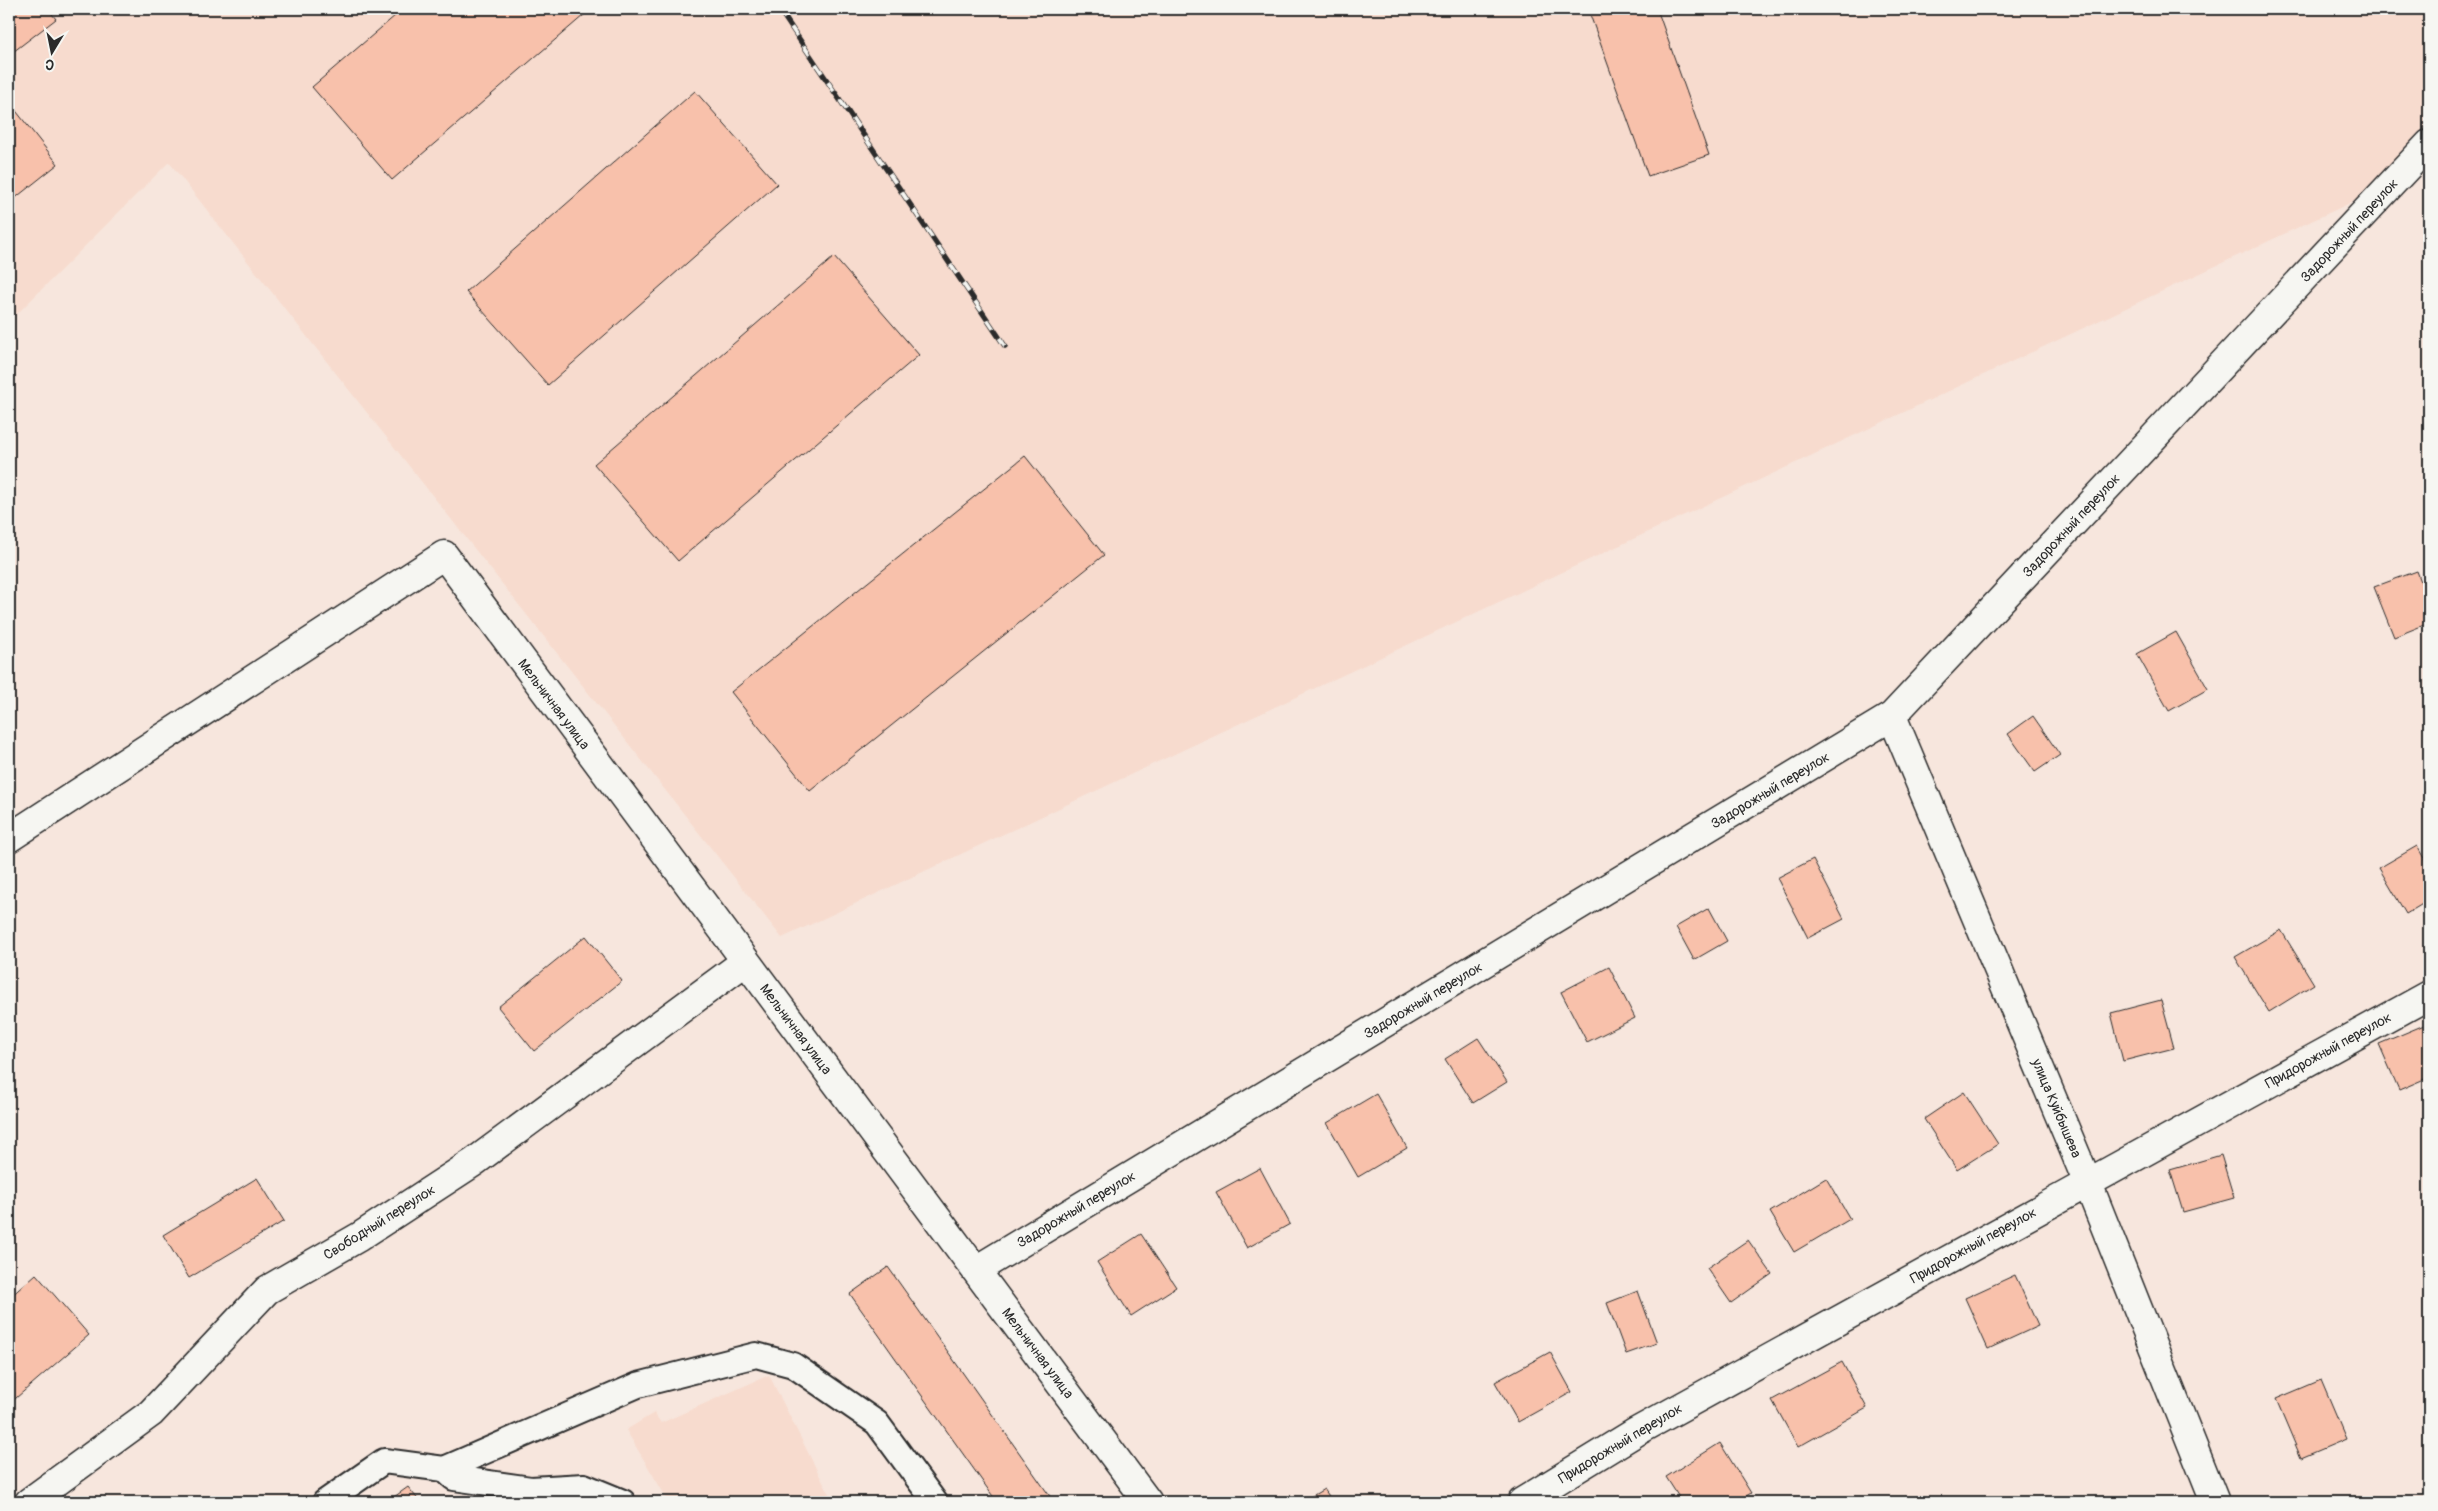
<svg xmlns="http://www.w3.org/2000/svg" width="2438" height="1511" font-family="Pangolin,sans-serif">
<style>
.built{fill:#f7dbce}
.building{fill:#f8c1ab;stroke:#2b2b2b}
.lines{fill:none;stroke-linecap:round;stroke-linejoin:round}
.lane-casing{stroke:#2b2b2b;stroke-width:28}
.street-casing{stroke:#2b2b2b;stroke-width:31}
.lane{stroke:#f6f6f2;stroke-width:24}
.street{stroke:#f6f6f2;stroke-width:28}
.rail-casing{stroke:#2b2b2b;stroke-width:5.5}
.rail{stroke:#f6f6f2;stroke-width:4;stroke-dasharray:11;stroke-linecap:butt}
.labels{text-anchor:middle;stroke-width:4;stroke-linejoin:round;paint-order:stroke}
.street-label{font-size:14px;fill:#2b2b2b;stroke:#f6f6f2}
</style>
<rect width="100%" height="100%" fill="#f7e6dd"/>
<filter id="ink" filterUnits="userSpaceOnUse"><feTurbulence type="fractalNoise" baseFrequency=".02" numOctaves="2"/><feDisplacementMap in="SourceGraphic" scale="10" xChannelSelector="R" yChannelSelector="G"/><feConvolveMatrix kernelMatrix="1 2 1 2 8 2 1 2 1" color-interpolation-filters="sRGB"/></filter>
<g filter="url(#ink)">
<!-- built -->
<path class="built" d="M 9,9 L 2429,9 L 2429,166 L 782,938 L 169,162 L 9,322 Z
M 769,1375 L 833,1502 L 669,1502 L 626,1430 L 654,1413 L 661,1423 Z"/>
<!-- building -->
<path class="building" d="M 9,9 L 48,9 L 56,19 L 9,55 Z
M 403,9 L 591,9 L 392,180 L 312,87 Z
M 1588,9 L 1657,9 L 1709,155 L 1648,176 Z
M 695,91 L 777,184 L 548,385 L 466,292 Z
M 9,102 L 58,164 L 9,203 Z
M 834,257 L 919,355 L 678,561 L 594,464 Z
M 1025,456 L 1104,555 L 810,791 L 731,692 Z
M 2417,571 L 2429,603 L 2429,623 L 2394,637 L 2374,587 Z
M 2176,632 L 2208,689 L 2169,711 L 2137,654 Z
M 2033,716 L 2060,755 L 2035,772 L 2008,734 Z
M 2417,846 L 2429,867 L 2429,900 L 2406,914 L 2379,868 Z
M 1813,859 L 1844,919 L 1808,938 L 1777,878 Z
M 1709,908 L 1727,941 L 1694,960 L 1676,927 Z
M 2281,930 L 2314,984 L 2269,1012 L 2235,957 Z
M 586,936 L 622,981 L 534,1051 L 498,1007 Z
M 1609,967 L 1635,1018 L 1587,1042 L 1561,992 Z
M 2161,1000 L 2174,1048 L 2123,1061 L 2111,1013 Z
M 2429,1023 L 2429,1077 L 2399,1090 L 2379,1044 Z
M 1478,1038 L 1507,1082 L 1473,1103 L 1445,1059 Z
M 1964,1092 L 1998,1144 L 1957,1170 L 1924,1119 Z
M 1376,1094 L 1407,1148 L 1358,1177 L 1327,1123 Z
M 2221,1155 L 2234,1198 L 2183,1212 L 2170,1170 Z
M 1260,1168 L 1290,1224 L 1247,1248 L 1216,1192 Z
M 257,1178 L 284,1221 L 189,1278 L 163,1235 Z
M 1826,1178 L 1850,1219 L 1794,1252 L 1770,1212 Z
M 1141,1234 L 1176,1287 L 1131,1316 L 1097,1262 Z
M 1748,1240 L 1772,1274 L 1731,1303 L 1707,1268 Z
M 888,1267 L 1054,1502 L 997,1502 L 850,1294 Z
M 36,1274 L 89,1335 L 9,1404 L 9,1298 Z
M 2015,1275 L 2038,1326 L 1988,1349 L 1965,1298 Z
M 1638,1291 L 1657,1343 L 1626,1354 L 1607,1303 Z
M 1550,1352 L 1572,1392 L 1518,1422 L 1495,1382 Z
M 1842,1362 L 1867,1408 L 1798,1447 L 1772,1400 Z
M 2321,1380 L 2346,1439 L 2301,1458 L 2276,1399 Z
M 1720,1443 L 1751,1493 L 1737,1502 L 1682,1502 L 1666,1477 Z
M 408,1487 L 420,1502 L 387,1502 Z
M 1324,1489 L 1333,1502 L 1302,1502 Z"/>
<g class="lines">
<defs>
<path id="lane" d="M 444,1469 L 638,1385 L 756,1355 L 793,1365 L 877,1423 L 935,1502
M 325,1502 L 384,1461 L 444,1469 L 454,1478 L 531,1489 L 584,1486 L 623,1502"/>
<path id="street" d="M 1892,716 L 2087,1181 L 2215,1502
M 9,838 L 444,555 L 1148,1502
M 976,1270 L 1892,716 L 2429,144
M 29,1502 L 151,1413 L 267,1290 L 359,1237 L 474,1162 L 746,961
M 1522,1502 L 1636,1432 L 2429,995"/>
</defs>
<!-- lane casing -->
<use href="#lane" class="lane-casing"/>
<!-- street casing -->
<use href="#street" class="street-casing"/>
<!-- lane -->
<use href="#lane" class="lane"/>
<!-- street -->
<use href="#street" class="street"/>
<defs>
<path id="rail" d="M 779,9 L 1005,346"/>
</defs>
<!-- rail casing -->
<use href="#rail" class="rail-casing"/>
<!-- rail -->
<use href="#rail" class="rail"/>
</g>
</g>
<g class="labels">
<!-- street labels -->
<g class="street-label">
<text transform="translate(2349 230) rotate(-47)" y="5">Задорожный переулок</text>
<text transform="translate(2071 525) rotate(-47)" y="5">Задорожный переулок</text>
<text transform="translate(554 704) rotate(53)" y="5">Мельничная улица</text>
<text transform="translate(1770 790) rotate(-31)" y="5">Задорожный переулок</text>
<text transform="translate(1423 1000) rotate(-31)" y="5">Задорожный переулок</text>
<text transform="translate(796 1029) rotate(53)" y="5">Мельничная улица</text>
<text transform="translate(2328 1050) rotate(-29)" y="5">Придорожный переулок</text>
<text transform="translate(2057 1108) rotate(67)" y="5">улица Куйбышева</text>
<text transform="translate(1076 1209) rotate(-31)" y="5">Задорожный переулок</text>
<text transform="translate(379 1222) rotate(-32)" y="5">Свободный переулок</text>
<text transform="translate(1973 1245) rotate(-29)" y="5">Придорожный переулок</text>
<text transform="translate(1038 1353) rotate(53)" y="5">Мельничная улица</text>
<text transform="translate(1620 1443) rotate(-31)" y="5">Придорожный переулок</text>
</g>
</g>
<!-- margin -->
<rect width="2438" height="1511" fill="none" stroke="#f6f6f2" stroke-width="30"/>
<rect x="15" y="15" width="2408" height="1481" fill="none" stroke="#2b2b2b" stroke-width="2" filter="url(#ink)"/>
<!-- north arrow -->
<g transform="translate(52 52) rotate(190)" stroke="#f6f6f2" stroke-width="4" paint-order="stroke">
<path d="M0-4L9 19L0 12L-9 19Z" fill="#2b2b2b"/>
<text y="-8" font-size="14" font-weight="bold" text-anchor="middle" fill="#2b2b2b">С</text>
</g>
</svg>
